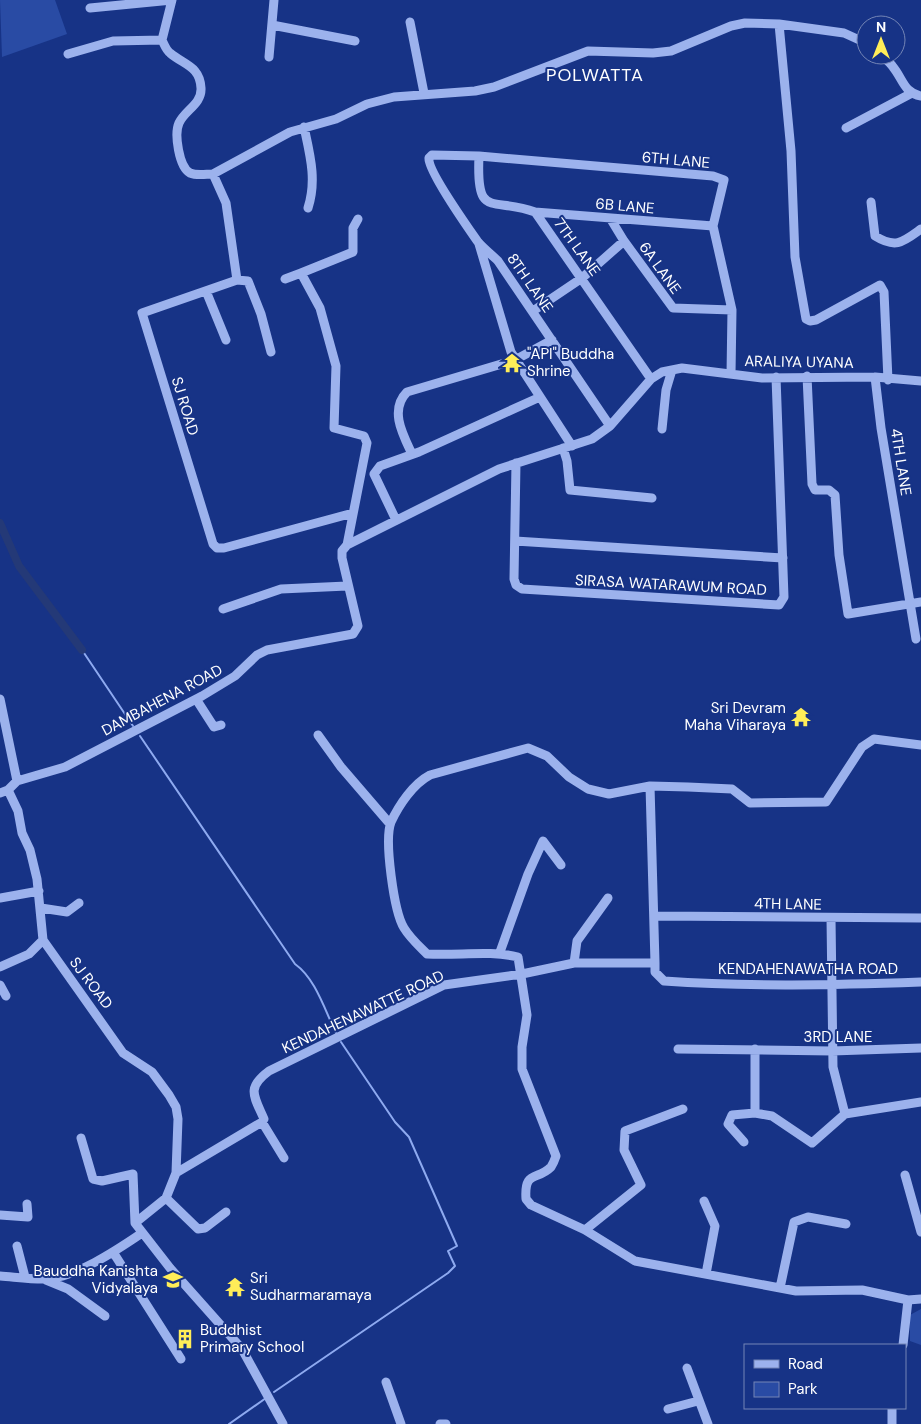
<svg xmlns="http://www.w3.org/2000/svg" width="921" height="1424" font-family="'DM Sans',sans-serif">
<style>
.green{fill:#294ba4}
.lines{fill:none;stroke-linecap:round;stroke-linejoin:round}
.stream{stroke:#8eaaf0;stroke-width:2}
.canal{stroke:#243977;stroke-width:8}
.minor{stroke:#9cb2ed;stroke-width:9}
.labels{text-anchor:middle;stroke-width:4;stroke-linejoin:round;paint-order:stroke}
.street-label{font-size:15px;fill:#fff;stroke:#173386}
.poi-label{font-size:15px;fill:#fff;stroke:#173386;text-anchor:start}
.quarter-label{font-size:18px;letter-spacing:1px;fill:#fff;stroke:#173386}
</style>
<rect width="100%" height="100%" fill="#173386"/>
<!-- green -->
<path class="green" d="M 0,0 L 55,0 L 67,34 L 2,57 Z
M 921,1309 L 921,1345 L 910,1341 L 910,1315 Z"/>
<g class="lines">
<!-- stream -->
<path class="stream" d="M 82,650 L 133,726
M 140,736 L 295,964 C 316,979 325,1011 336,1033
M 274,1392 L 448,1273 L 455,1266 L 448,1251 L 457,1246 L 409,1137 L 395,1122 L 341,1042
M 229,1424 L 266,1398"/>
<!-- canal -->
<path class="canal" d="M 0,523 L 19,566 L 82,650"/>
<!-- minor -->
<path class="minor" d="M 172,0 L 162,40 C 164,44 166,50 170,53 C 184,65 200,66 201,88 C 202,104 185,110 179,123 C 174,134 179,167 190,173 C 197,176 206,174 213,174 L 290,132 L 336,119 L 367,104 L 394,97 L 475,91 L 494,87 L 588,51 L 653,53 L 671,51 L 731,26 L 745,23 L 779,24 L 844,33 L 866,43
M 90,8 L 172,0
M 410,22 L 424,93
M 779,24 L 791,151 L 795,257 L 806,319 L 810,321 L 816,320 L 880,285 L 884,292 L 888,380
M 272,25 L 355,41
M 68,54 L 113,41 L 162,40
M 881,55 C 885,59 890,62 893,67 C 903,79 904,93 921,96
M 269,57 L 274,0
M 304,127 C 310,155 317,180 308,208
M 846,128 L 912,93
M 479,156 C 476,221 492,196 535,212 L 651,379
M 213,174 L 226,203 L 237,280
M 871,202 L 875,236 C 896,249 903,242 921,229
M 535,212 L 713,226
M 610,218 L 624,241 L 673,308 L 732,310
M 479,244 L 511,352 L 572,446
M 301,273 L 353,252 L 353,228 L 358,219
M 285,279 L 301,273 L 320,308 L 336,366 L 334,428 L 364,436 L 367,443 L 347,545
M 206,291 L 226,340
M 533,311 L 582,278 L 624,241
M 271,352 L 261,314 L 248,281 L 237,280 L 142,313 L 213,544 L 217,548 L 224,548 L 353,513
M 807,376 L 812,484 L 815,490 L 829,490 L 835,495 L 839,555 L 848,614 L 921,602
M 875,377 L 881,428 L 916,639
M 610,426 L 498,261 C 492,255 484,249 478,242 C 469,229 427,170 429,158 L 432,155 L 479,156 L 713,176 L 724,180 L 713,226 L 732,310 L 731,374
M 662,429 L 666,390 L 672,370
M 563,448 L 567,461 L 570,490 L 652,498
M 412,454 C 403,435 389,410 407,392 L 515,360 L 552,340
M 516,463 L 514,579 L 516,585 L 522,589 L 779,605 L 784,597 L 776,377
M 396,520 L 374,474 L 380,466 L 419,452 L 540,397
M 515,541 L 783,558
M 223,609 L 281,589 L 347,586
M 0,699 L 17,781
M 196,699 L 214,727 L 221,725
M 318,735 L 341,767 L 390,824
M 650,786 L 655,963
M 8,790 L 18,811 L 22,833 L 30,850 L 37,879 L 43,940 L 123,1053 L 152,1072 L 169,1095 L 176,1107 L 178,1119 L 176,1173
M 0,793 L 8,790 L 17,781 L 65,767 L 202,696 L 235,676 L 257,655 L 267,650 L 353,634 L 358,626 L 342,558 L 342,551 L 347,545 L 499,469 L 592,439 L 610,426 L 651,379 L 662,372 L 682,368 L 762,378 L 875,377 L 921,381
M 0,898 L 39,891
M 41,908 L 67,912 L 79,903
M 654,916 L 921,918
M 831,918 L 833,1067 L 845,1114
M 500,952 L 528,874 L 543,841 L 561,865
M 574,963 L 577,941 L 608,898
M 0,967 L 29,954 L 43,940
M 0,985 L 6,996
M 678,1049 L 832,1051 L 921,1048
M 755,1049 L 755,1113 L 772,1116 L 812,1143 L 845,1114 L 921,1102
M 262,1122 L 284,1158
M 81,1138 L 93,1179 L 102,1181 L 133,1174 L 135,1223
M 744,1142 L 728,1124 L 732,1115 L 755,1113
M 905,1175 L 921,1232
M 166,1198 L 198,1229 L 205,1228 L 226,1212
M 704,1201 L 715,1226 L 706,1274
M 0,1215 L 28,1217 L 27,1204
M 585,1230 L 641,1185 L 624,1150 L 625,1131 L 683,1109
M 17,1246 L 25,1277
M 113,1252 L 181,1359
M 0,1276 C 14,1277 29,1279 43,1279 C 74,1279 117,1250 142,1233
M 46,1280 L 68,1289 L 105,1316
M 780,1288 L 794,1222 L 808,1217 L 846,1224
M 908,1300 L 862,1290 L 796,1291 L 635,1261 L 585,1230 L 531,1205 L 526,1199 C 524,1170 537,1181 551,1167 C 553,1164 555,1159 556,1156 L 522,1069 L 522,1047 L 527,1015 L 518,957 C 489,950 458,956 427,954 C 419,946 410,938 404,928 C 394,912 384,840 391,822 C 399,805 413,784 430,775 L 528,748 L 547,756 L 569,777 L 588,789 L 609,794 L 650,786 L 688,787 L 732,789 L 750,803 L 826,802 L 862,747 L 874,739 L 921,745
M 903,1345 L 908,1300 L 921,1299
M 687,1368 L 708,1424
M 386,1382 L 401,1424
M 892,1408 L 892,1424
M 668,1409 L 698,1401
M 283,1424 L 242,1349 L 170,1268 L 135,1223 L 166,1198 L 176,1173 L 262,1122 L 264,1119 C 254,1096 246,1088 269,1071 L 444,985 L 522,974 L 574,963 L 655,963 L 655,972 L 664,981 C 749,987 835,985 921,982
M 440,1424 L 446,1424"/>
</g>
<!-- icons -->
<defs>
<symbol id="temple-bare" viewBox="-9 -9 18 18"><path d="M0-6L5-2H3V0L6.5 2.5H4V6H1.5V3h-3V6H-4V2.5H-6.5L-3 0V-2H-5Z" fill="#ffed58" stroke="#173386" stroke-width="2.5" paint-order="stroke"/></symbol>
<symbol id="school-bare" viewBox="-9 -9 18 18"><path d="M0-5L7-2L0 1L-7-2ZM-4 1L0 2.5L4 1V4Q0 6-4 4Z" fill="#ffed58" stroke="#173386" stroke-width="2.5" paint-order="stroke"/></symbol>
<symbol id="building-bare" viewBox="-9 -9 18 18"><path d="M-4-6H4V6H1V3H-1V6H-4ZM-2.5-4.3h1.7v1.8h-1.7ZM.8-4.3h1.7v1.8H.8ZM-2.5-1h1.7V.8h-1.7ZM.8-1h1.7V.8H.8Z" fill="#ffed58" stroke="#173386" stroke-width="2.5" paint-order="stroke"/></symbol>
</defs>
<g fill-rule="evenodd">
<use href="#temple-bare" x="498" y="349" width="28" height="28"/>
<use href="#temple-bare" x="787" y="703" width="28" height="28"/>
<use href="#school-bare" x="159" y="1266" width="28" height="28"/>
<use href="#temple-bare" x="221" y="1273" width="28" height="28"/>
<use href="#building-bare" x="171" y="1325" width="28" height="28"/>
</g>
<g class="labels">
<!-- street labels -->
<g class="street-label">
<text transform="translate(676 160) rotate(5)" y="5">6TH LANE</text>
<text transform="translate(625 206) rotate(5)" y="5">6B LANE</text>
<text transform="translate(577 247) rotate(54)" y="5">7TH LANE</text>
<text transform="translate(660 268) rotate(54)" y="5">6A LANE</text>
<text transform="translate(530 283) rotate(55)" y="5">8TH LANE</text>
<text transform="translate(799 362) rotate(1)" y="5">ARALIYA UYANA</text>
<text transform="translate(185 406) rotate(73)" y="5">SJ ROAD</text>
<text transform="translate(901 462) rotate(81)" y="5">4TH LANE</text>
<text transform="translate(671 585) rotate(3)" y="5">SIRASA WATARAWUM ROAD</text>
<text transform="translate(162 700) rotate(-28)" y="5">DAMBAHENA ROAD</text>
<text transform="translate(788 904) rotate(1)" y="5">4TH LANE</text>
<text x="808" y="974">KENDAHENAWATHA ROAD</text>
<text transform="translate(91 983) rotate(53)" y="5">SJ ROAD</text>
<text transform="translate(363 1012) rotate(-25)" y="5">KENDAHENAWATTE ROAD</text>
<text x="838" y="1042">3RD LANE</text>
</g>
<!-- poi labels -->
<g class="poi-label">
<text x="527" y="359">"API" Buddha<tspan x="527" dy="17">Shrine</tspan></text>
<text x="786" y="713" text-anchor="end">Sri Devram<tspan x="786" dy="17">Maha Viharaya</tspan></text>
<text x="158" y="1276" text-anchor="end">Bauddha Kanishta<tspan x="158" dy="17">Vidyalaya</tspan></text>
<text x="250" y="1283">Sri<tspan x="250" dy="17">Sudharmaramaya</tspan></text>
<text x="200" y="1335">Buddhist<tspan x="200" dy="17">Primary School</tspan></text>
</g>
<!-- quarter labels -->
<g class="quarter-label">
<text x="595" y="81">POLWATTA</text>
</g>
</g>
<!-- legend -->
<rect x="744" y="1344" width="162" height="65" fill="#173386" stroke="#7485b6"/>
<rect x="754" y="1360" width="25" height="8" fill="#9cb2ed" stroke="#7485b6"/>
<text x="788" y="1369" font-size="15" fill="#ffffff">Road</text>
<rect x="754" y="1382" width="25" height="15" fill="#294ba4" stroke="#7485b6"/>
<text x="788" y="1394" font-size="15" fill="#ffffff">Park</text>
<!-- north arrow -->
<g transform="translate(881 40)"><circle r="24" fill="#173386" stroke="#7485b6"/>
<path d="M0-4L9 19L0 12L-9 19Z" fill="#ffed58"/>
<text y="-8" font-size="14" font-weight="bold" text-anchor="middle" fill="#ffffff">N</text>
</g>
</svg>
